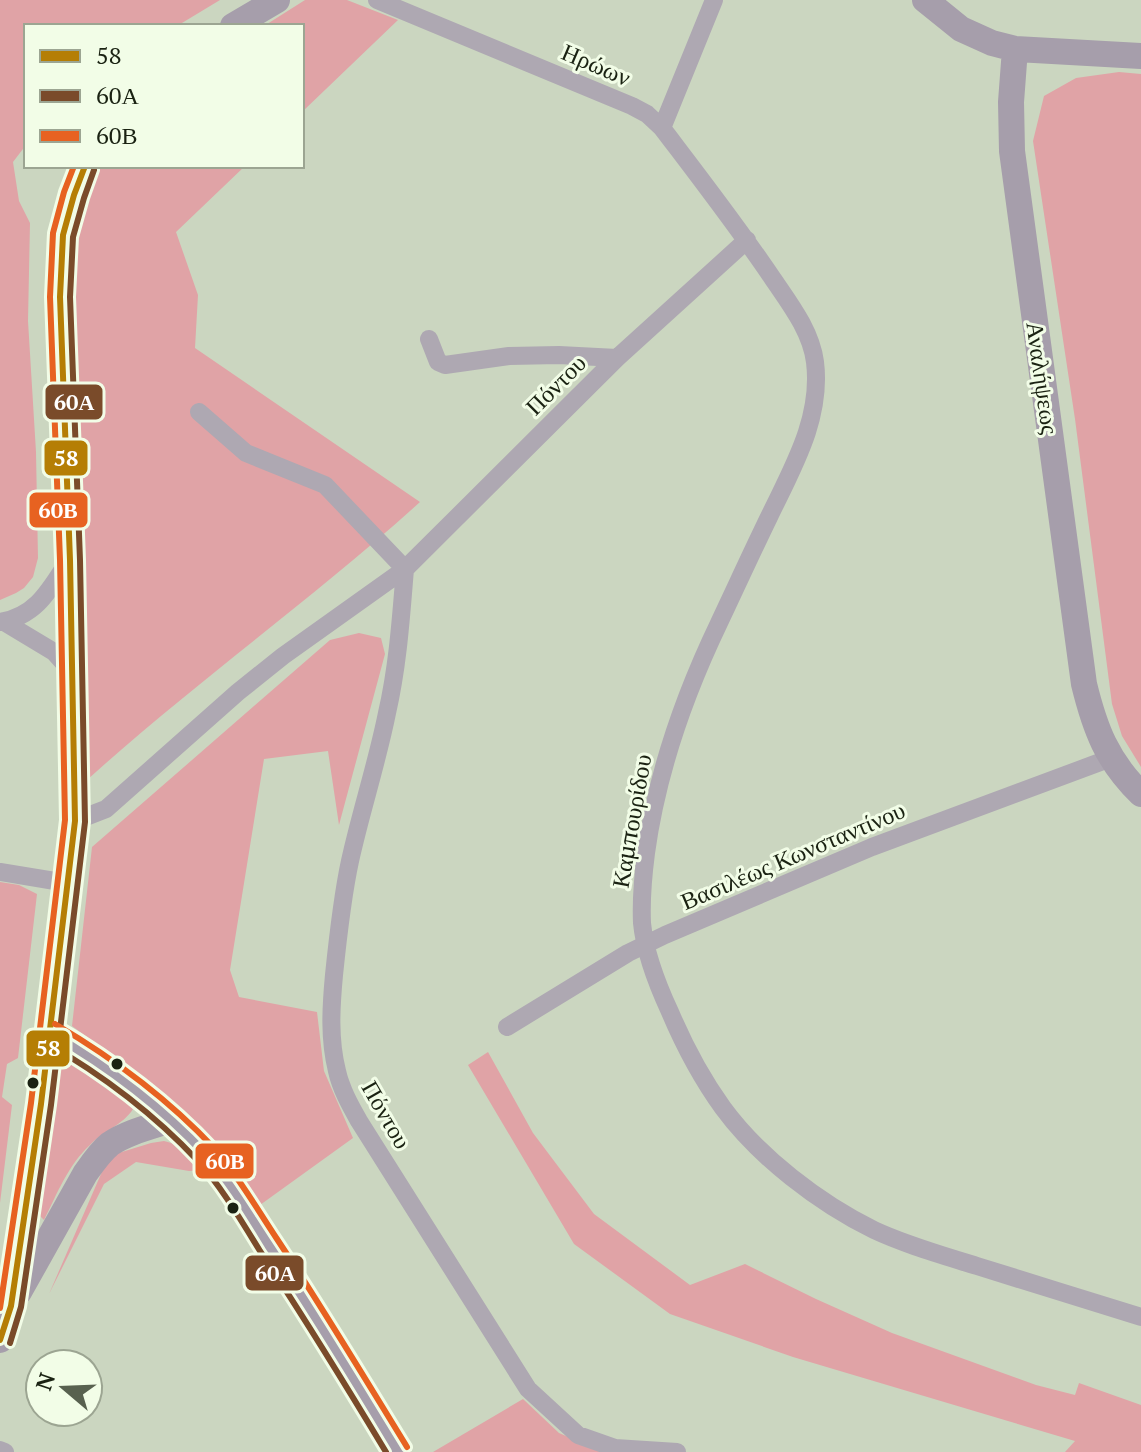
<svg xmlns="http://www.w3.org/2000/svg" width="1141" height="1452" font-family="'PT Serif',serif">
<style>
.green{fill:#e0a3a6}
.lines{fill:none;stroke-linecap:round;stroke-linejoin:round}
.street{stroke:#aea8b2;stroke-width:18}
.secondary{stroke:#a69eab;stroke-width:26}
.bus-1-casing{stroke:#f2fde7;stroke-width:12}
.bus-2-casing{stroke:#f2fde7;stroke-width:12}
.bus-3-casing{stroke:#f2fde7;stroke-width:12}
.bus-1{stroke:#b57e05;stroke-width:6}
.bus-2{stroke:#7a4b2a;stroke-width:6}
.bus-3{stroke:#e76221;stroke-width:6}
.bus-dot{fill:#1a2212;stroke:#f2fde7;stroke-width:3}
.labels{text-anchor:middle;stroke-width:6;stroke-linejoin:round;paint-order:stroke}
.street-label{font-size:24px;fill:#1a2212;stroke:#f2fde7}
.line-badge{stroke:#f2fde7;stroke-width:3}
.badge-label{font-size:22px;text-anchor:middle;font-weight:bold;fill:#fff}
</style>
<rect width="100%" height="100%" fill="#cbd6c0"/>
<!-- green -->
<path class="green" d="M 0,0 L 220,0 L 177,26 L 26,26 L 26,145 L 13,162 L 19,201 L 30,223 L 28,321 L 36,452 L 38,558 L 33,577 L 24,588 L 16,593 L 0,600 Z
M 305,0 L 347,0 L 398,20 L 302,112 L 302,26 L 264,26 Z
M 1119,72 L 1141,74 L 1141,767 L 1122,736 L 1112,704 L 1075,419 L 1033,141 L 1044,96 L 1076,78 Z
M 99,166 L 245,166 L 176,232 L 198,295 L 195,348 L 420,502 C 313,599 194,683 87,780 L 81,486 L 74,326 L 75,259 L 80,215 Z
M 359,633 L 381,638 L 385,654 L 339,825 L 328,751 L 264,759 L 230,970 L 239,997 L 317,1012 L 324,1071 L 353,1138 L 260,1205 L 211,1141 L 134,1072 L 72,1026 L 92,847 L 330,640 Z
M 0,882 L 19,885 L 37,894 L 18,1058 L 7,1064 L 2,1097 L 12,1105 L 0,1203 Z
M 488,1052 L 533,1133 L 594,1214 L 690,1285 L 745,1264 L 816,1299 L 892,1333 L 1036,1385 L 1075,1395 L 1079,1383 L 1141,1405 L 1141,1452 L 1065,1452 L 1075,1441 L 793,1357 L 670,1314 L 574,1244 L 468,1065 Z
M 66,1058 L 89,1068 L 130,1104 L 133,1109 C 123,1125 103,1131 90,1145 C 68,1165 57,1194 44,1220 L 40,1216 L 40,1212 L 57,1099 L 59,1062 L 61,1059 Z
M 164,1141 C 182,1145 191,1155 202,1170 L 189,1171 L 136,1162 L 104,1184 L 49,1294 L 104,1167 L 112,1155 L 151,1143 Z
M 523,1399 L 559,1433 L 603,1452 L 433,1452 Z"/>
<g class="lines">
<!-- street -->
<path class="street" d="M 377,0 L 632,106 L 647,114 L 662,128 C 700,178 738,227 773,279 C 790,304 811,331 815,362 C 822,418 793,467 769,517 C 752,552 736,587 719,623 C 684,696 657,772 646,853 C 643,876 641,900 642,923 C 645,954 657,984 670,1012 C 684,1045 702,1079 723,1108 C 759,1157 819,1203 874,1230 C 906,1245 942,1255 977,1266 C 1032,1283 1086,1300 1141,1317
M 662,128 L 714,0
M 429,339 L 438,362 L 445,365 L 509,356 L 559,355 L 617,358
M 199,412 L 246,453 L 325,485 L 405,569 C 401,617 398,665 387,713 C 377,763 361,811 350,861 C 342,898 338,936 334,975 C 331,1007 329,1039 337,1071 C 341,1089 350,1105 359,1121 L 528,1389 L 578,1435 L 615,1448 L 677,1452
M 0,622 C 37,616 50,589 69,560
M 4,622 L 54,652 L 71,671
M 75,821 L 106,809 L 238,692 L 283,656 L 405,569 L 617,358 L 747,240
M 0,872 L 67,883
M 507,1027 L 628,953 L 665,935 L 872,847 L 1111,758
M 0,1450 L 5,1452"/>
<!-- secondary -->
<path class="secondary" d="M 925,0 L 961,29 L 992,43 L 1015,49 L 1141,56
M 233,26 L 277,0
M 1015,49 L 1011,102 L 1012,151 L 1084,684 C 1095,729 1107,761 1141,794
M 50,1033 L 83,1052 L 118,1077 L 172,1121 L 208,1157 L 243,1206 L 312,1311 L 398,1452
M 19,1292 L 85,1174 C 92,1164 100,1152 110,1144 C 128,1132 150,1127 171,1120
M 0,1340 L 11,1306 L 41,1104 L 75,821 L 70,560 L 60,297 L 63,235 L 74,195 L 85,166"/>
<defs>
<path id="bus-1" d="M 0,1340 L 11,1306 L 41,1104 L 75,821 L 70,560 L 60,297 L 63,235 L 74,195 L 85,166"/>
<path id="bus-2" d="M 45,1042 C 101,1074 154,1114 198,1161 C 221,1186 242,1222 260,1251 C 304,1317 345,1384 386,1452
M 10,1343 L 21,1307 L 51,1105 L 85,822 L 80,560 L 70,297 L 73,237 L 84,198 L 94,170"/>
<path id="bus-3" d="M 55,1024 C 113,1058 168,1099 214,1148 C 237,1174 257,1209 277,1239 C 322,1307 364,1377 407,1447
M 0,1308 L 31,1103 L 65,820 L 60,560 L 50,297 L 53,233 L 64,192 L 74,166"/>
</defs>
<!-- bus-1 casing -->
<use href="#bus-1" class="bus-1-casing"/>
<!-- bus-2 casing -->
<use href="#bus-2" class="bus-2-casing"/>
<!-- bus-3 casing -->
<use href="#bus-3" class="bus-3-casing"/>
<!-- bus-1 -->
<use href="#bus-1" class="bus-1"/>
<!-- bus-2 -->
<use href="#bus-2" class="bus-2"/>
<!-- bus-3 -->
<use href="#bus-3" class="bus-3"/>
</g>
<!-- markers -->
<g class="bus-dot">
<circle cx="117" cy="1064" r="7"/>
<circle cx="33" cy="1083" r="7"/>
<circle cx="233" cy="1208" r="7"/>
</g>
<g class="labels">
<!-- street labels -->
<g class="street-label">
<text transform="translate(596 65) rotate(23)" y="8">Ηρώων</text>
<text transform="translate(1042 378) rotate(82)" y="8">Αναλήψεως</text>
<text transform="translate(556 385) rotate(-45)" y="8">Πόντου</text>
<text transform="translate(632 821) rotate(-80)" y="8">Καμπουρίδου</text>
<text transform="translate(793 856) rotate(-23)" y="8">Βασιλέως Κωνσταντίνου</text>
<text transform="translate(386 1115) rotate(60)" y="8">Πόντου</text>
</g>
</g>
<g class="line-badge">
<rect x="44" y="383" width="60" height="38" rx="8" fill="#7a4b2a"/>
<rect x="43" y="439" width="46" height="38" rx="8" fill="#b57e05"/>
<rect x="28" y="491" width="61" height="38" rx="8" fill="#e76221"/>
<rect x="25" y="1029" width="46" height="39" rx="8" fill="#b57e05"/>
<rect x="194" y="1142" width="61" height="38" rx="8" fill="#e76221"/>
<rect x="244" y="1254" width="61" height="38" rx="8" fill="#7a4b2a"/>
</g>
<g class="badge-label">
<text x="74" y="410">60Α</text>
<text x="66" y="466">58</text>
<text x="58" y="518">60Β</text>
<text x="48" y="1056">58</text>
<text x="225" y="1169">60Β</text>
<text x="275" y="1281">60Α</text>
</g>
<!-- legend -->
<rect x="24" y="24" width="280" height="144" fill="#f2fde7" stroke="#9ca592" stroke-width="2"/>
<rect x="40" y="50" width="40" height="12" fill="#b57e05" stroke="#9ca592" stroke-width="2"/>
<text x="96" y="64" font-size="24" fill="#1a2212">58</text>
<rect x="40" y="90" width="40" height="12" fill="#7a4b2a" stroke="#9ca592" stroke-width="2"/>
<text x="96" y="104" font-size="24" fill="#1a2212">60Α</text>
<rect x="40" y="130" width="40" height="12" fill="#e76221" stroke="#9ca592" stroke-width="2"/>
<text x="96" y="144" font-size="24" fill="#1a2212">60Β</text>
<!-- north arrow -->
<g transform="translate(64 1388) rotate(289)"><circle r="38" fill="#f2fde7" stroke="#9ca592" stroke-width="2"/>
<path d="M0-6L14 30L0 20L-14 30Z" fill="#58614f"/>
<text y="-12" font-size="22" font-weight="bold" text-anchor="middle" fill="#1a2212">N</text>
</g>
</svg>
